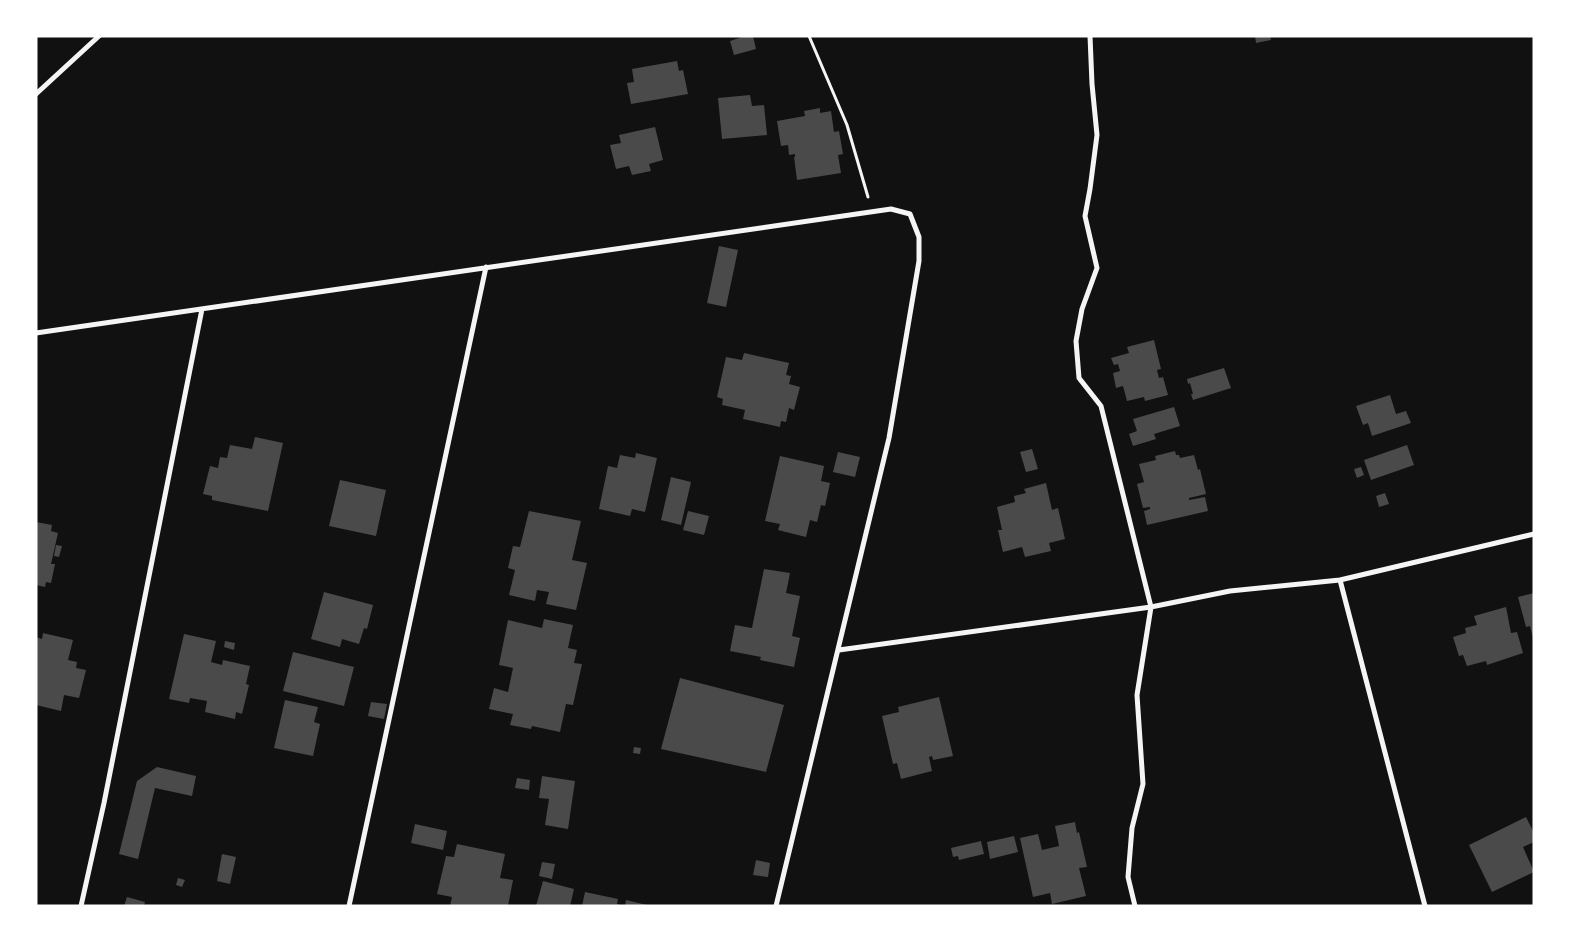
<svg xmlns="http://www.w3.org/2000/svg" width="1570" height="942" font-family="Lora,serif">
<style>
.building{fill:#4a4a4a}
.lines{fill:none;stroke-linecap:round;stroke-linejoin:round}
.path{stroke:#f5f5f5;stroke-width:3}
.minor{stroke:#f5f5f5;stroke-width:5}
</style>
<rect width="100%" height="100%" fill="#111"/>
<!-- building -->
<path class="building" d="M 745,36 L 753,36 L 756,49 L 734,55 L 730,41 Z
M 1255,36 L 1270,36 L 1271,40 L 1256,43 Z
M 677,61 L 679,71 L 683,70 L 688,94 L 631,104 L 627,83 L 634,82 L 632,69 Z
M 750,95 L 752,106 L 764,105 L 767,135 L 722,139 L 718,98 Z
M 820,108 L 820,113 L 831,111 L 834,132 L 839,131 L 843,154 L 838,155 L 841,173 L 797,180 L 794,157 L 795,157 L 795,154 L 789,155 L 788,145 L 781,146 L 777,121 L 805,116 L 804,111 Z
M 655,127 L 663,160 L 649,164 L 651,171 L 632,175 L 629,166 L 616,169 L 610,145 L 621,143 L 619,135 Z
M 719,246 L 738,250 L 726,307 L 707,303 Z
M 1154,340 L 1161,369 L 1157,370 L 1159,378 L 1163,377 L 1168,395 L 1145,401 L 1144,397 L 1127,401 L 1123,386 L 1116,388 L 1113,373 L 1120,371 L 1118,364 L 1114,365 L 1111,358 L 1129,353 L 1127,347 Z
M 744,353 L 789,363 L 786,375 L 791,376 L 789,384 L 800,387 L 794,410 L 789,408 L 786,422 L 781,421 L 780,427 L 743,419 L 745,410 L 722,405 L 723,399 L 717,397 L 726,357 L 742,360 Z
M 1224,368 L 1231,388 L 1193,400 L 1191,394 L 1193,394 L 1190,383 L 1188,384 L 1187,379 Z
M 1390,395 L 1396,414 L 1406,411 L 1411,423 L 1372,436 L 1368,423 L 1363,425 L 1356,406 Z
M 1174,407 L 1180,426 L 1154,434 L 1156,439 L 1133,446 L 1129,434 L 1137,431 L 1133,419 Z
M 255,437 L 283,443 L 268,511 L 212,500 L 212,496 L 203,494 L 210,466 L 218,468 L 220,457 L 227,458 L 230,445 L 252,449 Z
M 1407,445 L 1414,465 L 1371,480 L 1364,460 Z
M 1032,449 L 1038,469 L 1026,472 L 1020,452 Z
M 1175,451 L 1176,455 L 1179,455 L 1180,458 L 1194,455 L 1198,470 L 1200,469 L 1206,494 L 1189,498 L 1189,500 L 1205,497 L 1208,511 L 1147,525 L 1144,511 L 1150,509 L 1150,507 L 1143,508 L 1137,484 L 1144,482 L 1139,464 L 1156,460 L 1155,456 Z
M 838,452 L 860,457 L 855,477 L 833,472 Z
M 636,453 L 657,458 L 645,512 L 632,509 L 630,516 L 599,509 L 608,466 L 617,468 L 620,455 L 635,458 Z
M 780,456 L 824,466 L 821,481 L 830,483 L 825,506 L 821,505 L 817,522 L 810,520 L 806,537 L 778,530 L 780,524 L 765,521 Z
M 1361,467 L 1364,475 L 1357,478 L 1354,469 Z
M 671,477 L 691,482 L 681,525 L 661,520 Z
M 340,480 L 386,490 L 376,536 L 329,526 Z
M 1046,483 L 1052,510 L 1058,508 L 1065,539 L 1049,543 L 1051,551 L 1025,557 L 1022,547 L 1003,552 L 998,530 L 1002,530 L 997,507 L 1015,502 L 1014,496 L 1026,493 L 1024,489 Z
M 1385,493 L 1389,504 L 1379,507 L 1376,496 Z
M 529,511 L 581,521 L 572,560 L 587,563 L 576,610 L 546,604 L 549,592 L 537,590 L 535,601 L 509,595 L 515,570 L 508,568 L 513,546 L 520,547 Z
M 688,511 L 709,516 L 704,535 L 683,530 Z
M 36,522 L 52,525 L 51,531 L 58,533 L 51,564 L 55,564 L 51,583 L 46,582 L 45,587 L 36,585 Z
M 56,545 L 62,546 L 59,557 L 54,556 Z
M 764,569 L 790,573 L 786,593 L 800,596 L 792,636 L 800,638 L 794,667 L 760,660 L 761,657 L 730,651 L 735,625 L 752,628 Z
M 324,592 L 373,605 L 367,629 L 364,628 L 359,644 L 342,639 L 340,647 L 311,639 Z
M 1534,593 L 1534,638 L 1533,638 L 1530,626 L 1526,627 L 1518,597 Z
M 1506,607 L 1511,633 L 1517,632 L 1523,653 L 1487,665 L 1486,661 L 1467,666 L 1463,655 L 1459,656 L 1453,637 L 1466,633 L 1465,628 L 1477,625 L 1474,616 Z
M 544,619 L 573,625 L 568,648 L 577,650 L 574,663 L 582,664 L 573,705 L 566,704 L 560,732 L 532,726 L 531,729 L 510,725 L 513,714 L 489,709 L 494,688 L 508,692 L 513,668 L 499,665 L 508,620 L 542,628 Z
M 43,633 L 73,640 L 68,660 L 77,662 L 76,668 L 86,670 L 79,698 L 64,695 L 61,711 L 36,705 L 36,637 L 42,639 Z
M 184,634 L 216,641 L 211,662 L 222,665 L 223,660 L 250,666 L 246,684 L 249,685 L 242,714 L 236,712 L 235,719 L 205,712 L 207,701 L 190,698 L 189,703 L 169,699 Z
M 225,641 L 235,643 L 234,650 L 224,647 Z
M 293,652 L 354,667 L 344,706 L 283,691 Z
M 680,678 L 784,705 L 766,772 L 661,749 Z
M 939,697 L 953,756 L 933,760 L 932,756 L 929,757 L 932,771 L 901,779 L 897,763 L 893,764 L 882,716 L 899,712 L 898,707 Z
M 285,700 L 318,707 L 314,722 L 320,724 L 313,756 L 274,748 Z
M 371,702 L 387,704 L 384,719 L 368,716 Z
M 634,747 L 641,748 L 640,754 L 633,753 Z
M 157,767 L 196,776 L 192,796 L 155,788 L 138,859 L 119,854 L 137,781 Z
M 542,776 L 575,781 L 568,829 L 545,825 L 549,799 L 539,798 Z
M 517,778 L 530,780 L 529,790 L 515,788 Z
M 1526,817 L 1534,833 L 1534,842 L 1523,847 L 1534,872 L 1492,892 L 1469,845 Z
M 1075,822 L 1077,833 L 1079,832 L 1087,867 L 1079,868 L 1086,896 L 1052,904 L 1050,893 L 1033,897 L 1020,838 L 1038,834 L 1042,850 L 1059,846 L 1055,826 Z
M 415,824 L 447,831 L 443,850 L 411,843 Z
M 1014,836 L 1018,852 L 990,859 L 987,842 Z
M 981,841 L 984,854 L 959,860 L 958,856 L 953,857 L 951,848 Z
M 457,844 L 505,854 L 500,878 L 513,880 L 508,906 L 450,906 L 452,897 L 437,894 L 446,856 L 454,857 Z
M 222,854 L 236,857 L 230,884 L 217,881 Z
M 756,860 L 770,863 L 768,877 L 753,875 Z
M 542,862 L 555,864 L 552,879 L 539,876 Z
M 178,878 L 185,880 L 182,887 L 176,885 Z
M 543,881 L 574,889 L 570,906 L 536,906 Z
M 585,892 L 618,899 L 617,904 L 622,906 L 582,906 Z
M 127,897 L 145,902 L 144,906 L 124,906 Z
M 626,900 L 647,905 L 647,906 L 625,906 Z"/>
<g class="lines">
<!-- path -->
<path class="path" d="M 809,36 L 847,125 L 868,197"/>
<!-- minor -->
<path class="minor" d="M 1090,36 L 1092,84 L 1097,135 L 1090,189 L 1085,216 L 1097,268 L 1082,309 L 1076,341 L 1079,378 L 1101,406 L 1151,607 L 1137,695 L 1143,784 L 1132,828 L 1128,877 L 1135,906
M 36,94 L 99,36
M 36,333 L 891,209 L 910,214 L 919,237 L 919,261 L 889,438 L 776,906
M 1340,580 L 1425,906
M 839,650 L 1151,607 L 1230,591 L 1340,580 L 1534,534
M 81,906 L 104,803 L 202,309
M 349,906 L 486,267"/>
</g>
<!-- border -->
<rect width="1570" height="942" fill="none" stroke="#ffffff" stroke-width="75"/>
</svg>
